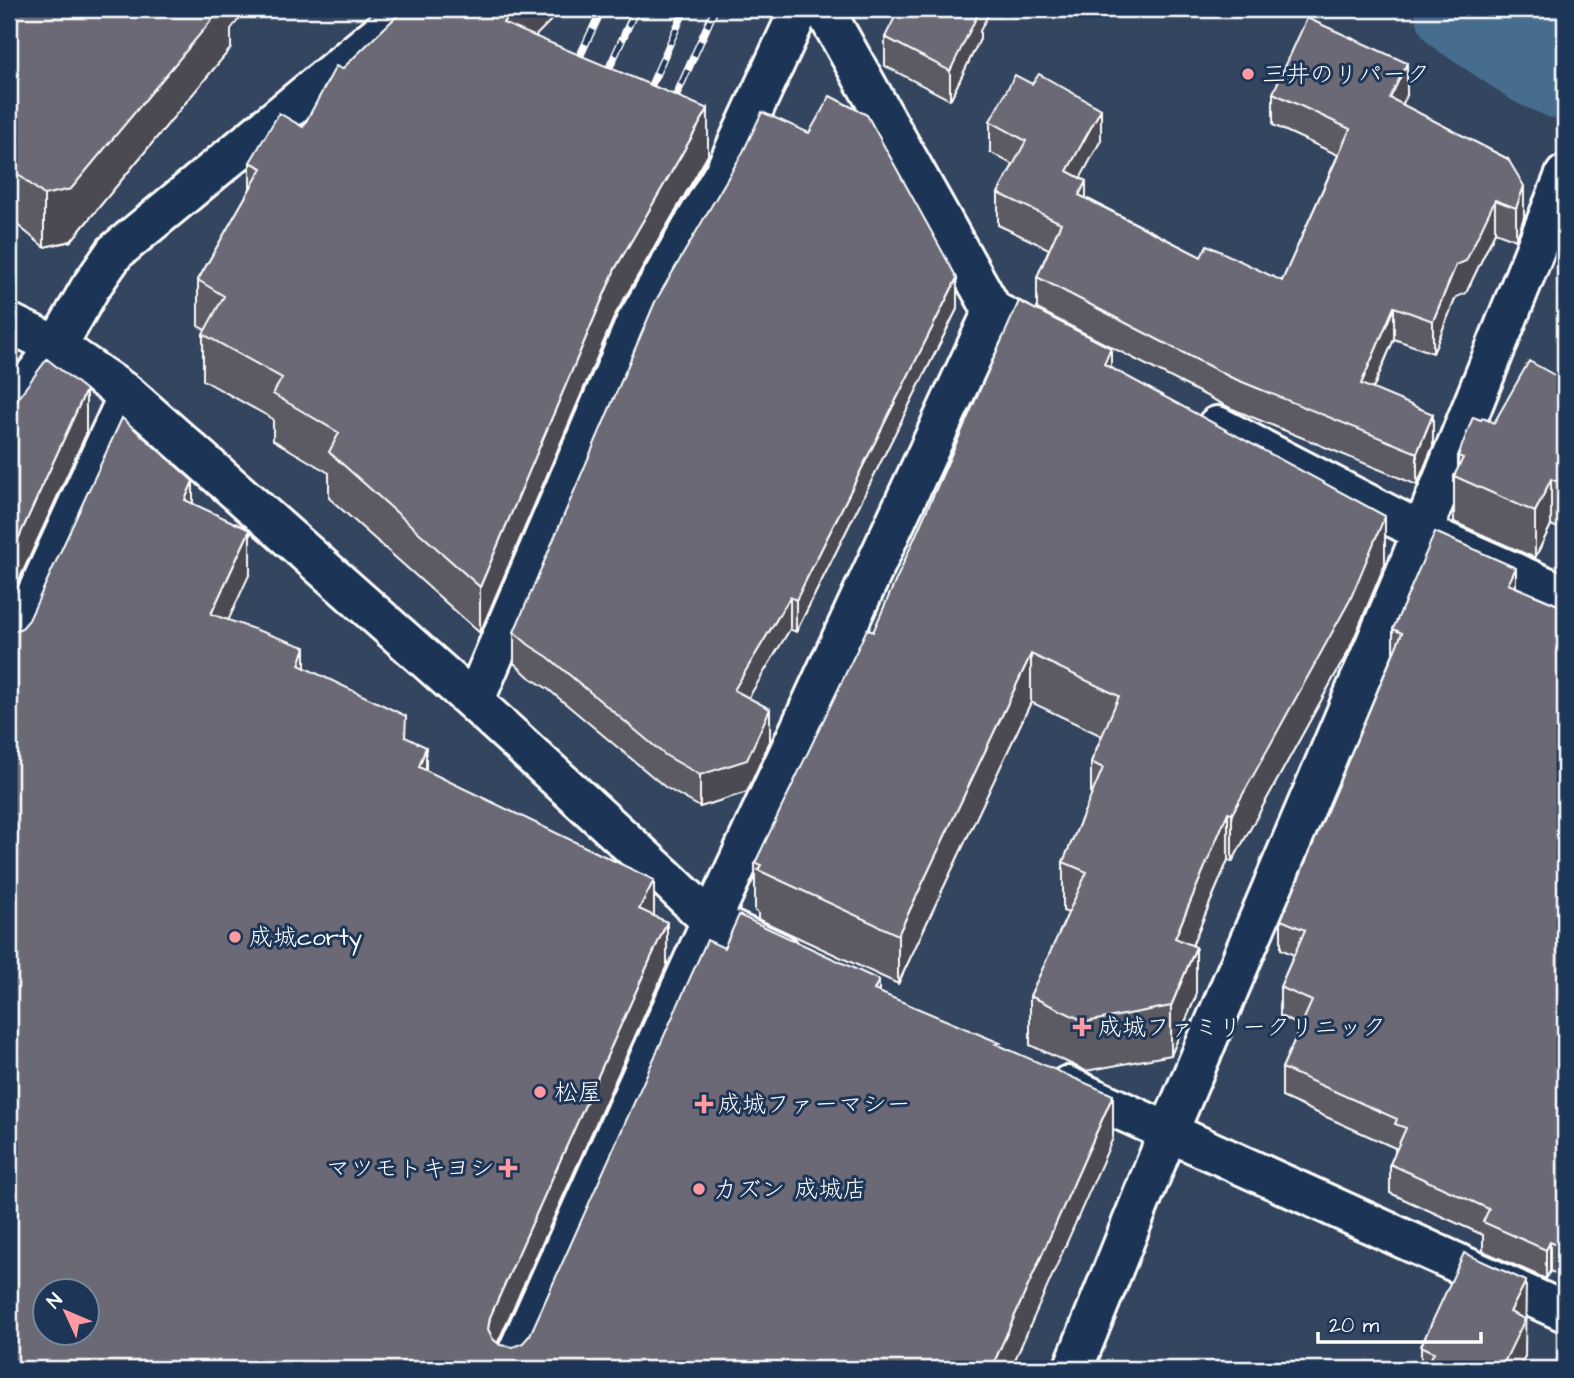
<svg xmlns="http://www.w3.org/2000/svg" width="1574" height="1378" font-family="'Architects Daughter','Klee One',sans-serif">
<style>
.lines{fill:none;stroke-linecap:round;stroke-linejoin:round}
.river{stroke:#466d8e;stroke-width:98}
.minor-casing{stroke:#fff;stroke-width:44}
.minor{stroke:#1d3557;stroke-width:38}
.rail-casing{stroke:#fff;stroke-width:8}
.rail{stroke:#1d3557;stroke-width:5;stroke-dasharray:16;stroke-linecap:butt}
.wall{fill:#5c5a64;stroke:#fff;stroke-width:2}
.shaded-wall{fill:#4b4a51;stroke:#fff;stroke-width:2}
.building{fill:#6b6974;stroke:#fff;stroke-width:2;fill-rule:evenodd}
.poi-dot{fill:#ff9aa2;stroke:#1d3557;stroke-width:2.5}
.labels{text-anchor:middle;stroke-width:6;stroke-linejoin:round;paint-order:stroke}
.poi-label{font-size:24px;fill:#fff;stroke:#1d3557;text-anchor:start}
</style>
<rect width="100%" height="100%" fill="#344560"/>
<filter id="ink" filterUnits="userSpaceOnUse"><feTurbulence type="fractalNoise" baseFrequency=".0143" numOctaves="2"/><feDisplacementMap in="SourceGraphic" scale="14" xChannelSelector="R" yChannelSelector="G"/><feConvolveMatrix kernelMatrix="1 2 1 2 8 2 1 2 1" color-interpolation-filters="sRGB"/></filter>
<g filter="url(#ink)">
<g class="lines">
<!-- river -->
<path class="river" d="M 1464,9 L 1540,60 L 1565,71"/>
<defs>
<path id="minor" d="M 824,9 L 993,311 L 1017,323
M 9,323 L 57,346 L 128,395 L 474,702 L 664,876 L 711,921 L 780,953
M 9,410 L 57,346 L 90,288 L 115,252 L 409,9
M 1217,426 L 1422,532 L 1565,595
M 9,654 L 128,395
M 474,702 L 635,324 L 724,173 L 800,9
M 1067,1086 L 1565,1312
M 510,1369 L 711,921 L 993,311
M 1073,1369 L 1168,1133 L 1405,574 L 1565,175"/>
</defs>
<!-- minor casing -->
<use href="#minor" class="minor-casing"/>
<!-- minor -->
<use href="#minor" class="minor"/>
<defs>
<path id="rail" d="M 572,73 L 602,9
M 602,84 L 636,9
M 644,102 L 685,9
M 668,114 L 715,9"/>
</defs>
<!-- rail casing -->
<use href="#rail" class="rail-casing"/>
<!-- rail -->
<use href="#rail" class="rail"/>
</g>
<!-- wall -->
<path class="wall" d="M 9,9 L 231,29 L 231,48 L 71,241 L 44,247 L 9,218 Z
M 562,9 L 535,36 L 708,155 L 615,315 L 480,633 L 329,498 L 329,473 L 273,440 L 273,419 L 203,380 L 203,334 L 205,330 L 198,326 L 198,280 L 250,189 L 250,162 L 303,127 L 342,69 Z
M 980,31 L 980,39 L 950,100 L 885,66 L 885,37 Z
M 1273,93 L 1407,95 L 1402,105 L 1508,159 L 1524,217 L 1516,240 L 1495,232 L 1466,293 L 1456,297 L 1433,353 L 1394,339 L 1373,389 L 1433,446 L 1417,485 L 1230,408 L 1037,309 L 1037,277 L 1049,249 L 998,225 L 998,193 L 1013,165 L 990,152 L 990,121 L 1101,140 L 1080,178 L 1086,198 L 1201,257 L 1282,281 L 1338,155 L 1273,125 Z
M 1565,225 L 1565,259 L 1564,258 L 1564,229 Z
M 957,309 L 796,632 L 790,629 L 748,698 L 770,741 L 747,792 L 700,807 L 665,787 L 548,689 L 529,677 L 514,663 L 514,632 Z
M 1111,368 L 1385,564 L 1350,648 L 1232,862 L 1228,860 L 1192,946 L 1196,996 L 1171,1055 L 1086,1071 L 1030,1045 L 1030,996 L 1069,913 L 1063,911 L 1063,862 L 1091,797 L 1091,762 L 1102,736 L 1031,702 L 898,984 L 758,919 L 758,913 L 755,911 L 755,863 L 873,632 Z
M 1565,381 L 1565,531 L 1551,525 L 1535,558 L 1454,522 L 1454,476 L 1458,469 L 1458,456 L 1481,420 L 1494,423 Z
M 1516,587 L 1565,608 L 1565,1275 L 1564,1277 L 1550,1271 L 1546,1279 L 1483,1251 L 1483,1235 L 1390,1193 L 1390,1164 L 1395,1153 L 1395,1148 L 1282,1097 L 1282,1068 L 1301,1026 L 1280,1016 L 1280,987 L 1294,955 L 1281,949 L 1281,920 L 1393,654 L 1393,629 Z
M 1526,1318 L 1525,1321 L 1525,1356 L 1518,1369 L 1421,1369 L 1421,1346 Z"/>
<!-- shaded-wall -->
<path class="shaded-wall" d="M 220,9 L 247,9 L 231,29 L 231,48 L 71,241 L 44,247 L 44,195 Z
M 516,9 L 562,9 L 503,69 L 503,23 Z
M 977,9 L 991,9 L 980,31 L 980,39 L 950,100 L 950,71 Z
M 1407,63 L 1407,95 L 1390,130 L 1390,98 Z
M 708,109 L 708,155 L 615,315 L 480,633 L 480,587 L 615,269 Z
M 1101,109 L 1101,140 L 1067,203 L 1067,171 Z
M 1086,181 L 1086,213 L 1079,195 Z
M 1524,186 L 1524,217 L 1516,240 L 1516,208 Z
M 1495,200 L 1495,232 L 1466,293 L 1456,297 L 1433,353 L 1433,321 L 1456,265 Z
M 957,278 L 957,309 L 796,632 L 796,600 Z
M 1394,307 L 1394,339 L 1361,416 L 1361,384 Z
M 1111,348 L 1111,397 L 1104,364 Z
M 86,390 L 86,434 L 9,602 L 9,559 Z
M 1433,414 L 1433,446 L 1417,485 L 1417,453 Z
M 1551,479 L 1551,525 L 1535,558 L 1535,512 Z
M 193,481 L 193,525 L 185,500 Z
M 1385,516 L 1385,564 L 1350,648 L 1232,862 L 1232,814 Z
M 250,530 L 250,573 L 211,658 L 211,614 Z
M 1516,568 L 1516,597 L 1508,584 Z
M 790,597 L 790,629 L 734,722 L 734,690 Z
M 305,647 L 305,691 L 299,665 Z
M 1031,654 L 1031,702 L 898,984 L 898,935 Z
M 770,709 L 770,741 L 747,792 L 700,807 L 700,775 Z
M 426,747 L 426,791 L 419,767 Z
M 1228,812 L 1228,860 L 1175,986 L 1175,938 Z
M 654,880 L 654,923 L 639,909 Z
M 667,922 L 667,965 L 490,1360 L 488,1329 L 490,1317 Z
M 1196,947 L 1196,996 L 1171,1055 L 1171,1006 Z
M 879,980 L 879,1023 L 874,990 Z
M 1113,1095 L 1113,1138 L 1011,1369 L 991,1369 Z
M 1550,1242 L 1550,1271 L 1546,1279 L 1546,1250 Z
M 1565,1245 L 1565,1275 L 1564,1277 L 1564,1248 Z
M 1526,1281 L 1525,1356 L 1518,1369 L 1501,1369 L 1510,1312 Z"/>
<!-- building -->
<path class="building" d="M 9,9 L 221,9 L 71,189 L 44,195 L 9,167 Z
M 404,9 L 516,9 L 503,23 L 708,109 L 615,269 L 480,587 L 329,452 L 339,433 L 273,394 L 282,378 L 203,334 L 224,296 L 198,280 L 262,168 L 250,162 L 279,113 L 303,127 L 336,66 L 342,69 Z
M 899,9 L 979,9 L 980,10 L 950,71 L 885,37 Z
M 1307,18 L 1407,63 L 1390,98 L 1508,159 L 1524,186 L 1516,208 L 1495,200 L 1466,261 L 1456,265 L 1433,321 L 1394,307 L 1361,384 L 1433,414 L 1417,453 L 1230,377 L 1037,277 L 1061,223 L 998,193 L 1026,141 L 990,121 L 1015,75 L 1032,84 L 1039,74 L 1101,109 L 1067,171 L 1086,181 L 1079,195 L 1201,257 L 1207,245 L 1282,281 L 1350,129 L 1273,93 Z
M 830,96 L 867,115 L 957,278 L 796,600 L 790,597 L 734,690 L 770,709 L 747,760 L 700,775 L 665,755 L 548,657 L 529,645 L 514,632 L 655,302 L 743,152 L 762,112 L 809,133 Z
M 1019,301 L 1111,348 L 1104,364 L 1385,516 L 1350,600 L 1232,814 L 1228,812 L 1175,938 L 1196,947 L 1171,1006 L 1086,1022 L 1030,996 L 1087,872 L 1063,862 L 1103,768 L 1091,762 L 1119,696 L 1031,654 L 898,935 L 758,870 L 761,865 L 755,863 L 867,629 L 873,632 Z
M 47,359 L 86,390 L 9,559 L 9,410 Z
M 1529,361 L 1565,381 L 1565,485 L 1551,479 L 1535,512 L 1454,476 L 1463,458 L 1458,456 L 1473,417 L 1481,420 L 1483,418 L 1494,423 Z
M 122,418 L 193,481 L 185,500 L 250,530 L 211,614 L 305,647 L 299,665 L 406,716 L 405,737 L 426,747 L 419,767 L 654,880 L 639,909 L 667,922 L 490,1317 L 488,1329 L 493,1339 L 500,1345 L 513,1347 L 523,1343 L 530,1335 L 707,940 L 724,948 L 739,915 L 879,980 L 874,990 L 1000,1043 L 996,1044 L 1113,1095 L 991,1369 L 9,1369 L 9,632 L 12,632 L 22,628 L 29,620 ZM 46,1291 L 88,1291 L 88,1333 L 46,1333 Z
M 1435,532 L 1516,568 L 1508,584 L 1565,608 L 1565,1245 L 1564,1248 L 1550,1242 L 1546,1250 L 1483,1222 L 1489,1209 L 1390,1164 L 1406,1128 L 1395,1124 L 1397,1119 L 1282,1068 L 1312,1001 L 1280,987 L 1305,930 L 1281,920 L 1402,633 L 1393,629 Z
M 1464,1253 L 1526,1281 L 1510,1312 L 1525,1319 L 1501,1369 L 1426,1369 L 1434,1352 L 1421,1346 Z"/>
</g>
<!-- markers -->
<g class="poi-dot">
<circle cx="1248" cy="74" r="7"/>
<circle cx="235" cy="937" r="7"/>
<path d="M1078.5 1016.5h7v7h7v7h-7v7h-7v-7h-7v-7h7z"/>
<circle cx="540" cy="1092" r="7"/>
<path d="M700.5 1093.5h7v7h7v7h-7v7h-7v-7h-7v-7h7z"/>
<path d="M504.5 1157.5h7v7h7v7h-7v7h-7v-7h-7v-7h7z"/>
<circle cx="699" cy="1189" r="7"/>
</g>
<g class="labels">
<!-- poi labels -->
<g class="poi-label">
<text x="1262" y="82">三井のリパーク</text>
<text x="249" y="945">成城corty</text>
<text x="1098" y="1035">成城ファミリークリニック</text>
<text x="554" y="1100">松屋</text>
<text x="718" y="1112">成城ファーマシー</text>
<text x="494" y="1176" text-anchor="end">マツモトキヨシ</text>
<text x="713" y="1197">カズン 成城店</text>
</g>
</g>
<!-- margin -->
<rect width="1574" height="1378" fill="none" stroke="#1d3557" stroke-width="35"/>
<rect x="18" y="18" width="1539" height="1343" fill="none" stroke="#fff" stroke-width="2.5" filter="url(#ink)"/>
<!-- north arrow -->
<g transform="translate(66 1312) rotate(314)"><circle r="33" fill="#1d3557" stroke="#77869a" stroke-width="2"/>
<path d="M0-5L12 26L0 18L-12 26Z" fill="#ff9aa2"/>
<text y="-10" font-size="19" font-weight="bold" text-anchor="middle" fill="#ffffff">N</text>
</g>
<!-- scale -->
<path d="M1318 1332v10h163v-10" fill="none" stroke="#ffffff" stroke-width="3.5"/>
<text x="1329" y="1332" font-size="21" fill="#ffffff" stroke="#1d3557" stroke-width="5" paint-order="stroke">20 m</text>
</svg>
